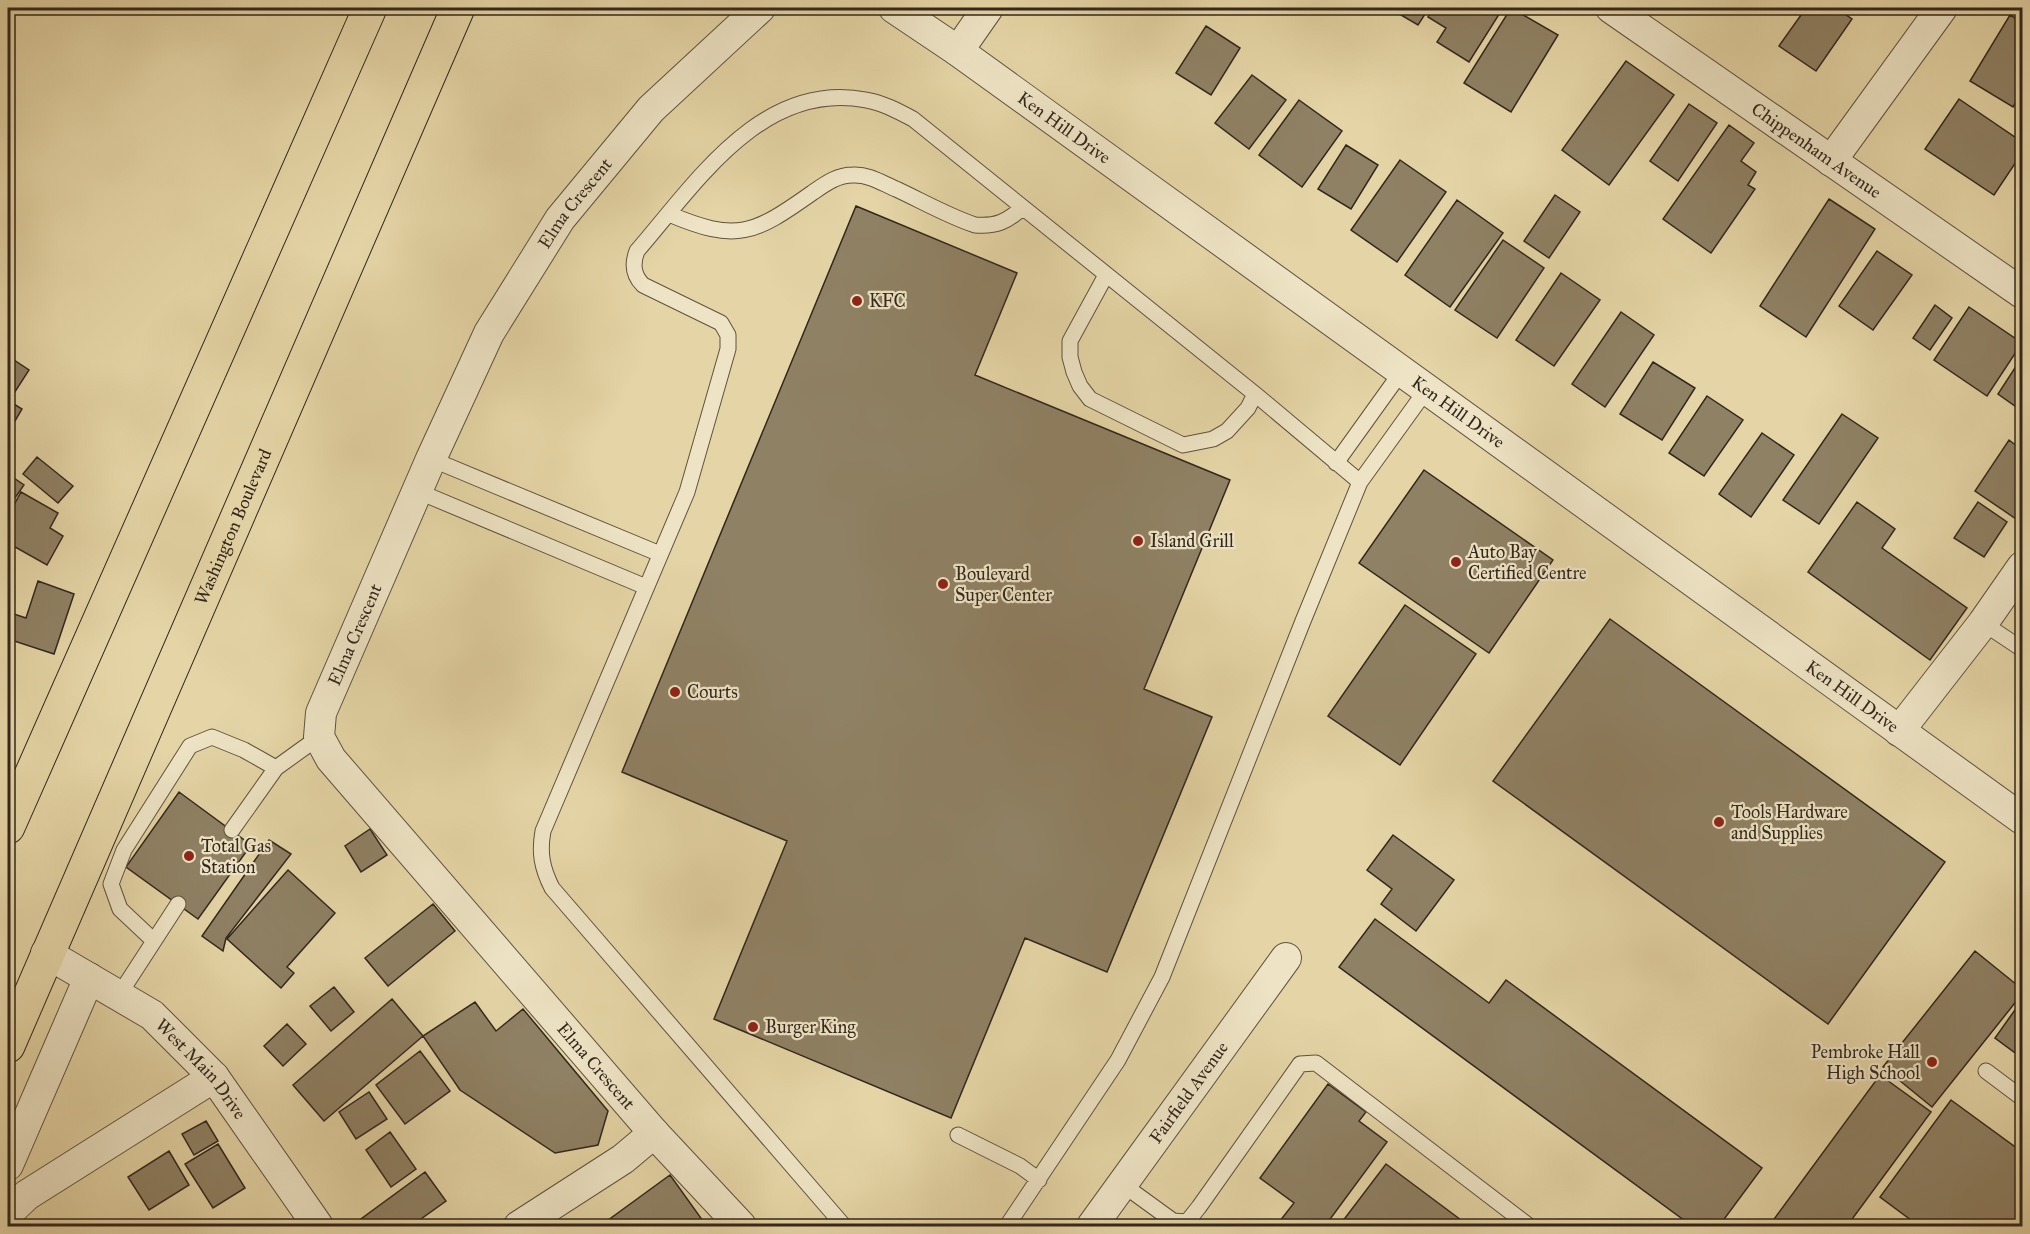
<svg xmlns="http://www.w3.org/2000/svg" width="2030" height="1234" font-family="'IM FELL Great Primer',serif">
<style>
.building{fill:#8f8164;stroke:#32271d;stroke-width:1.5}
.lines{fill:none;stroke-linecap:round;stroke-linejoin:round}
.lane-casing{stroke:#5f523f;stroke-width:17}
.street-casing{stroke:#5f523f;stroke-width:32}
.highway-casing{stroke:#32271d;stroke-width:35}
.lane{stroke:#eee4c5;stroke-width:15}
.street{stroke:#eee4c5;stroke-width:30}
.highway{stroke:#e5d5a6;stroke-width:33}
.poi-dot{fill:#8f2418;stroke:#eee4c5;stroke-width:2}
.labels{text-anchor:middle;stroke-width:4.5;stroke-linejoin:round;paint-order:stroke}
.street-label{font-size:18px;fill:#32271d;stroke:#eee4c5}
.poi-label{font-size:18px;fill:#32271d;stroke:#eee4c5;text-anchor:start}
</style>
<rect width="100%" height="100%" fill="#e5d5a6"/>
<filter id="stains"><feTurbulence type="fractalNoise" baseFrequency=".00333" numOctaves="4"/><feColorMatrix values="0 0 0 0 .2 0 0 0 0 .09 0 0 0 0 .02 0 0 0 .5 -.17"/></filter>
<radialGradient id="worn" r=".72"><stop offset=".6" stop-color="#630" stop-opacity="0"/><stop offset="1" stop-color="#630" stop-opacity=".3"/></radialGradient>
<!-- building -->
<path class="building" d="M 1389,8 L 1429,8 L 1418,25 Z
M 1434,8 L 1503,8 L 1469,62 L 1437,42 L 1446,28 L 1428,17 Z
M 1511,8 L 1558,35 L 1511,112 L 1464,83 Z
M 1806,8 L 1836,8 L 1852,19 L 1816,71 L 1779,46 Z
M 2010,15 L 2022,22 L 2022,92 L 2013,107 L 1970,81 Z
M 1206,26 L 1240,48 L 1211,95 L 1176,73 Z
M 1626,61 L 1674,95 L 1609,185 L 1562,150 Z
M 1252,75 L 1286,100 L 1249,149 L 1215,123 Z
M 1959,99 L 2022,142 L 2022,153 L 1994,195 L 1925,149 Z
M 1299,100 L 1342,131 L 1302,187 L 1259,155 Z
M 1689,104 L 1717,123 L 1678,181 L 1650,161 Z
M 1729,125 L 1754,143 L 1741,161 L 1756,172 L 1748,185 L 1755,189 L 1711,253 L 1663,219 Z
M 1346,145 L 1378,165 L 1351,209 L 1318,189 Z
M 1400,160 L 1446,192 L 1397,262 L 1351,230 Z
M 1555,195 L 1580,212 L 1549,258 L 1524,241 Z
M 1829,199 L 1875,229 L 1806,337 L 1760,306 Z
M 1457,200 L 1503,233 L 1450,307 L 1405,275 Z
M 856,206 L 1017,273 L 975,375 L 1230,480 L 1144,689 L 1212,717 L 1107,972 L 1025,938 L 951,1118 L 714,1019 L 787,841 L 622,772 Z
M 1503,240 L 1544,268 L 1497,338 L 1455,310 Z
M 1877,251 L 1912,275 L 1873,330 L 1839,306 Z
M 1561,273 L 1600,300 L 1554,366 L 1516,340 Z
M 1935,305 L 1952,318 L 1930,350 L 1913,338 Z
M 1969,307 L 2022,343 L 1987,396 L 1934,360 Z
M 1621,312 L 1654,335 L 1605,407 L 1572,384 Z
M 8,356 L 29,370 L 9,401 L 22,409 L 8,433 Z
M 2022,357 L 2022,411 L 1998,394 Z
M 1653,362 L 1695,388 L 1662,440 L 1620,414 Z
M 1707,396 L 1743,420 L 1704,476 L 1669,453 Z
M 1842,414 L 1878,438 L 1819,524 L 1783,500 Z
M 1762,433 L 1794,455 L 1751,517 L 1719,494 Z
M 2009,440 L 2022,450 L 2022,523 L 1975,491 Z
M 37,457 L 73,486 L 58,503 L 23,474 Z
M 1424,470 L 1553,560 L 1489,653 L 1359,563 Z
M 8,474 L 24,485 L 8,508 Z
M 21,492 L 58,513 L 50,528 L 63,536 L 47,565 L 8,543 L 8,516 Z
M 1857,502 L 1895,529 L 1882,548 L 1967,608 L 1930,660 L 1808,572 Z
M 1978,502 L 2007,522 L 1984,557 L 1954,538 Z
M 38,581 L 74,594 L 54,654 L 8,639 L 8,612 L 26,618 Z
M 1405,605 L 1476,654 L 1400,765 L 1328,716 Z
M 1610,619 L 1945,862 L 1828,1024 L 1493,781 Z
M 179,792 L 251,845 L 198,919 L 126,867 Z
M 370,829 L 387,855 L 361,872 L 345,846 Z
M 1393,835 L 1454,880 L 1416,931 L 1381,904 L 1392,889 L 1367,870 Z
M 269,840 L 291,854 L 226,938 L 223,951 L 202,936 Z
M 288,870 L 335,913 L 287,967 L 294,973 L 281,988 L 227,939 Z
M 433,904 L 455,931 L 388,986 L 365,958 Z
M 1375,919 L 1489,1003 L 1506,980 L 1762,1168 L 1719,1226 L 1692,1226 L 1339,967 Z
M 1975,951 L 2022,989 L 2022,994 L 1932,1107 L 1883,1067 Z
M 334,987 L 354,1012 L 331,1031 L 310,1006 Z
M 392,999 L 423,1036 L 324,1121 L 293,1085 Z
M 2022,1000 L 2022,1058 L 1995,1038 Z
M 475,1002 L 496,1031 L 523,1009 L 608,1111 L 598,1145 L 555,1153 L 460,1090 L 423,1036 Z
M 287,1024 L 306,1044 L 283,1066 L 264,1046 Z
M 420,1051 L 450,1091 L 405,1124 L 376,1085 Z
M 1880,1075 L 1931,1112 L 1847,1226 L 1769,1226 Z
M 1328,1084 L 1366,1112 L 1359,1121 L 1387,1142 L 1325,1226 L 1276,1226 L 1294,1203 L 1260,1178 Z
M 369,1092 L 387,1119 L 356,1139 L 339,1112 Z
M 1951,1100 L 2022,1152 L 2022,1226 L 1919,1226 L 1880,1197 Z
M 206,1121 L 218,1141 L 194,1155 L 182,1134 Z
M 390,1132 L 416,1169 L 391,1187 L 366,1150 Z
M 218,1144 L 245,1188 L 213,1208 L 185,1164 Z
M 169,1151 L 189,1185 L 149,1210 L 128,1177 Z
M 1386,1164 L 1469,1226 L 1339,1226 Z
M 425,1172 L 446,1201 L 411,1226 L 367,1226 L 361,1219 Z
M 670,1175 L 703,1221 L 696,1226 L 600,1226 Z"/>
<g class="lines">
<defs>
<path id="lane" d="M 669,214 C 737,243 754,234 812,193 C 825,184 837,175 853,175 C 868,174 882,183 896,189 C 922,201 948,216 975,225 C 996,227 1008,221 1022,208
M 1106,275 L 1070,341 L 1070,357 L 1074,372 L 1080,386 L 1090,399 L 1183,445 L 1213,439 L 1227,431 L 1248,408 L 1255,394
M 431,459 L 660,554
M 1336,463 L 1402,371
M 417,491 L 646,587
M 1983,623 L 2022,649
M 232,830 L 276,768 L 319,737
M 154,941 L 120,909 L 111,884 L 124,850 L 190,746 L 212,737 L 244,750 L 276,768
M 119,995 L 178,904
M 1986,1071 L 2022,1098
M 958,1135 L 1020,1166 L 1039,1180
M 1122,1184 L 1173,1221 L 1187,1222 L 1199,1207 L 1300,1064 L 1316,1063 L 1529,1226
M 844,1226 L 552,888 C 542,868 539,853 543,831 L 687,492 L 728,349 L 728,335 L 721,323 L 643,285 C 633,275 632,264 637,251 C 696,183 762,80 866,100 C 883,103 898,111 913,119 L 1255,394 L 1360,482
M 1007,1226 L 1118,1060 L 1162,977 L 1303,621 L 1360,482 L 1427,389"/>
<g id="street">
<path id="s1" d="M 894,8 L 958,51 L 2022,819"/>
<path id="s2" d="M 1611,8 L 2022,293"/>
<path d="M 958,51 L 988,8"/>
<path d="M 1831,161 L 1942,8"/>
<path d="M 1899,731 L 1983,623 L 2022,567"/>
<path id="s3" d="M 46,953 L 152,1015 L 214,1077 L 318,1226"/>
<path d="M 8,1165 L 89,978"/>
<path d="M 8,1213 L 27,1195 L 214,1077"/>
<path d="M 519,1226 L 623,1159 L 654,1133"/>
<path id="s4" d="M 741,1226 L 654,1133 L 331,759 L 319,737 L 321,713 L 431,459 L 489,333 L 560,219 L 651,109 L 760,8"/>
<path id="s5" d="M 1092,1226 L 1286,958"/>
</g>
<g id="highway">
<path d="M 8,827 L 370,8"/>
<path id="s6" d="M 8,1046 L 458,8"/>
</g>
</defs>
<!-- lane casing -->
<use href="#lane" class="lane-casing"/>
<!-- street casing -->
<use href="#street" class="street-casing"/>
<!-- highway casing -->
<use href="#highway" class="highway-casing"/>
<!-- lane -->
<use href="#lane" class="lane"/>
<!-- street -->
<use href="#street" class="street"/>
<!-- highway -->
<use href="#highway" class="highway"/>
</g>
<!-- markers -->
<g class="poi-dot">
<circle cx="857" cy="301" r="6"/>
<circle cx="1138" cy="541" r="6"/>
<circle cx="1456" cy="562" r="6"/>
<circle cx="943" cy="584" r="6"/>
<circle cx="675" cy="692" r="6"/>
<circle cx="1719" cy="822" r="6"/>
<circle cx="189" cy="856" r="6"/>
<circle cx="753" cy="1027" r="6"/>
<circle cx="1932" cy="1062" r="6"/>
</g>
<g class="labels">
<!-- street labels -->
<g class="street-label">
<text dy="6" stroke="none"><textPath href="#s1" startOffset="208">Ken Hill Drive</textPath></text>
<text dy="6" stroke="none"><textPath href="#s2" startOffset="250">Chippenham Avenue</textPath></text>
<text dy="6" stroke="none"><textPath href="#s4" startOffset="1242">Elma Crescent</textPath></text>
<text dy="6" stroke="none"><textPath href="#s1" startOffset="694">Ken Hill Drive</textPath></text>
<text dy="6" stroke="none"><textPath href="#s6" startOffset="566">Washington Boulevard</textPath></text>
<text dy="6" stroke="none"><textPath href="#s4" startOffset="756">Elma Crescent</textPath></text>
<text dy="6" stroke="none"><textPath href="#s1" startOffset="1180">Ken Hill Drive</textPath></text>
<text transform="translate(596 1066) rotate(49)" y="6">Elma Crescent</text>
<text dy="6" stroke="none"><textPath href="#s3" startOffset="196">West Main Drive</textPath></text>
<text dy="6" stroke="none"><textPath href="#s5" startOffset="165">Fairfield Avenue</textPath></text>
</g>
<!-- poi labels -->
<g class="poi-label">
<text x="869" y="307">KFC</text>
<text x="1150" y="547">Island Grill</text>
<text x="1468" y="558">Auto Bay<tspan x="1468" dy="21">Certified Centre</tspan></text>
<text x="955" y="580">Boulevard<tspan x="955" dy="21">Super Center</tspan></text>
<text x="687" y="698">Courts</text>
<text x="1731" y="818">Tools Hardware<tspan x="1731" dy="21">and Supplies</tspan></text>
<text x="201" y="852">Total Gas<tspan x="201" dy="21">Station</tspan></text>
<text x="765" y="1033">Burger King</text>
<text x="1920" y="1058" text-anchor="end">Pembroke Hall<tspan x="1920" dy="21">High School</tspan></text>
</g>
</g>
<!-- margin -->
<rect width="2030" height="1234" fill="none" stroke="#e5d5a6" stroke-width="30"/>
<rect x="9" y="9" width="2012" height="1216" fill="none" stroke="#32271d" stroke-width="3"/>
<rect x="15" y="15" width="2000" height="1204" fill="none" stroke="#32271d" stroke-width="1.5"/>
<rect width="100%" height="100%" filter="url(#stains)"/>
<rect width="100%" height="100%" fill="url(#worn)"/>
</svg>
